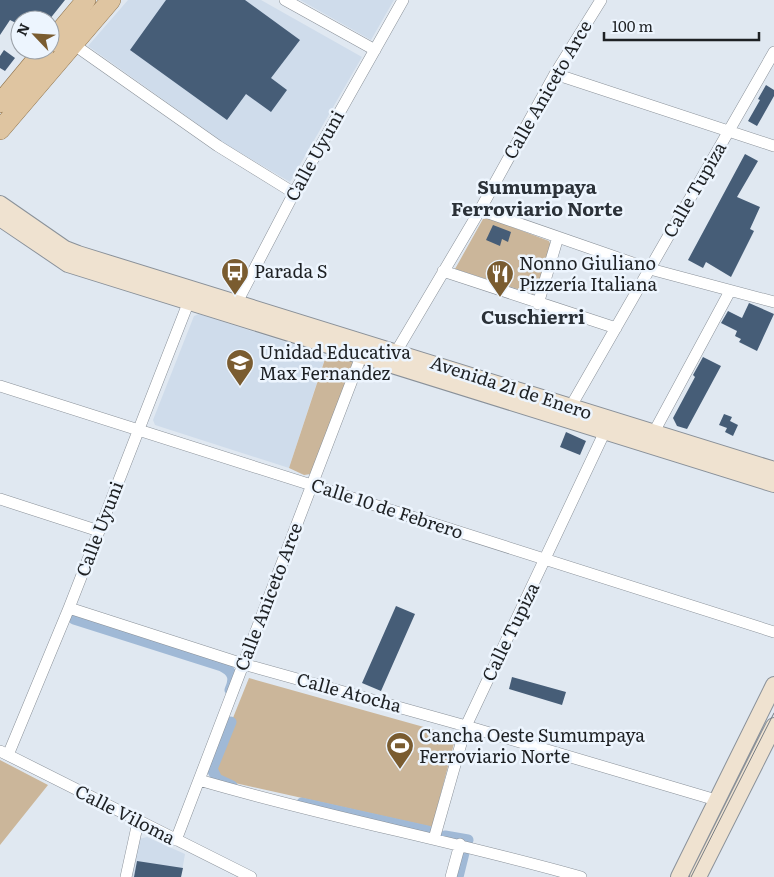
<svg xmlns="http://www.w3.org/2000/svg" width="774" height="877" font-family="Literata,serif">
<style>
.built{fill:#cfdceb}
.green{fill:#cbb69a}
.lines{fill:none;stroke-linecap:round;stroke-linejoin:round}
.canal{stroke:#a0b9d6;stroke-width:11}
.building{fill:#465d77}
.street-casing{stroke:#8a9199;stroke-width:12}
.secondary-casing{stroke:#8a9199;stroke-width:18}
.primary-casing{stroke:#8e734d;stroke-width:20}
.street{stroke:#fff;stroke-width:11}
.secondary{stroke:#efe2d0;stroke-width:16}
.primary{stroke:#dfc5a1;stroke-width:19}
.tram{stroke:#787d83;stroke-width:1}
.labels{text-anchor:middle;stroke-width:5;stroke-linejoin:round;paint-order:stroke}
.street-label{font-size:18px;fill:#1e2124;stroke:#edf5fe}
.poi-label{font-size:18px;fill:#1e2124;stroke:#edf5fe;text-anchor:start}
.neighbourhood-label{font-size:19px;font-weight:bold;fill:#2b3138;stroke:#edf5fe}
</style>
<rect width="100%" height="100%" fill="#e0e8f1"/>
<!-- built -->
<path class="built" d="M 128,0 L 261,0 L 362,57 L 290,182 L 224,143 L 88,46 Z
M 300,0 L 394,0 L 371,40 Z
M 199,314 L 326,355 L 289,468 L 155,425 L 153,420 L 194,316 Z
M 147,837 L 185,854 L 181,877 L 131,877 L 139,839 Z"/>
<!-- green -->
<path class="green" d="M 488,218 L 549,241 L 552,248 L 535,292 L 533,294 L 455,269 L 483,219 Z
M 328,350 L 352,359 L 353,363 L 311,474 L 304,475 L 289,468 Z
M 249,678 L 456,736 L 432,827 L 217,779 L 212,770 Z
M 0,760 L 48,785 L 0,845 Z"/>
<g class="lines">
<!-- canal -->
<path class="canal" d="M 74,619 L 222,666 C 234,672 235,679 230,690
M 231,722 L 212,769 L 217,779 L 232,786
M 302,803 L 428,831
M 445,836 L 468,840
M 458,877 L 464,853"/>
</g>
<!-- building -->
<path class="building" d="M 0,0 L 65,0 L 49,20 L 20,20 L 20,25 L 10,20 L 0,35 Z
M 166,0 L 245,0 L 300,40 L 271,78 L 287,90 L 271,112 L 246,94 L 227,120 L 130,50 Z
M 4,50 L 15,58 L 5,71 L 0,68 L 0,56 Z
M 766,85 L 774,90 L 774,96 L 757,126 L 748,121 L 760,100 L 758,99 Z
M 745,154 L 758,161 L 737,197 L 760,207 L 750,229 L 754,231 L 731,277 L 706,262 L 703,268 L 688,260 Z
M 493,225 L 511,232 L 508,242 L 502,239 L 500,246 L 486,240 Z
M 749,303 L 774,314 L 757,351 L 739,342 L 741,339 L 735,336 L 737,331 L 721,323 L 728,311 L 742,318 Z
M 703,357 L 721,366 L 687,429 L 677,426 L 673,418 L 695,377 L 693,375 Z
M 724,414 L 732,417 L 730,421 L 738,425 L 733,436 L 725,432 L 727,428 L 719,425 Z
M 566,432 L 586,441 L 580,455 L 560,447 Z
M 396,606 L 415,614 L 381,691 L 362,683 Z
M 512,677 L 566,692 L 562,705 L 509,689 Z
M 137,861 L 183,868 L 181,877 L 134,877 Z"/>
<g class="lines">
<defs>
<path id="street" d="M 285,0 L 375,50
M 73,44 L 218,146 L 294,193
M 555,74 L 774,146
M 480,210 L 650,269 L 774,302
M 443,271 L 616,328
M 538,304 L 558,237
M 234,308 L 294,193 L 403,0
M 393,357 L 480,210 L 555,74 L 601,0
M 0,386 L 774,632
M 571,406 L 774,52
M 654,432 L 730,291
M 0,499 L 99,531
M 69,608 L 243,664 L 466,726 L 716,800
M 0,751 L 251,877
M 8,755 L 69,608 L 189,301
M 199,780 C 325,817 454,841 581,877
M 434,839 L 466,726 L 608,425
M 176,840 L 362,354
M 126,877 L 138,822
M 451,877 L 460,844"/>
<path id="secondary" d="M 0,204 L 65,249 L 78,254 L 774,470
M 0,218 L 68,264 L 774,484
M 679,877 L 774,685
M 698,877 L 774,726"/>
<path id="primary" d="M 50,43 L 86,0
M 0,103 L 44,50
M 0,130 L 111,0"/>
</defs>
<!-- street casing -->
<use href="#street" class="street-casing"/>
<!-- secondary casing -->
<use href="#secondary" class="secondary-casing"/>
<!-- primary casing -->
<use href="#primary" class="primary-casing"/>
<!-- street -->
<use href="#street" class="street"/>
<!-- secondary -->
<use href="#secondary" class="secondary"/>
<!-- primary -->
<use href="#primary" class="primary"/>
<!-- tram -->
<path class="tram" d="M 691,877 L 774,713"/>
</g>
<!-- icons -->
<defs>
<symbol id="bus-pin" viewBox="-11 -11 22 30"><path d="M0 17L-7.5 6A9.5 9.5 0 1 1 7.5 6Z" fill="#7a5c30" stroke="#edf5fe"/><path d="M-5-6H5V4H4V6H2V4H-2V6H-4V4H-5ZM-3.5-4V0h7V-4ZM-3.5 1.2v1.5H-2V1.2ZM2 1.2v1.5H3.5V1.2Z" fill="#fff"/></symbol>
<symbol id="restaurant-pin" viewBox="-11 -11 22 30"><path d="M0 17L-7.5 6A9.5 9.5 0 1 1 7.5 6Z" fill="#7a5c30" stroke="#edf5fe"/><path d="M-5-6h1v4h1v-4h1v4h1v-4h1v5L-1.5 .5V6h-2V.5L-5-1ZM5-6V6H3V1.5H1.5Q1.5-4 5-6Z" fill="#fff"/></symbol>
<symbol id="school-pin" viewBox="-11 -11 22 30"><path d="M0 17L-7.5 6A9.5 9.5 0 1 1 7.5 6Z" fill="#7a5c30" stroke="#edf5fe"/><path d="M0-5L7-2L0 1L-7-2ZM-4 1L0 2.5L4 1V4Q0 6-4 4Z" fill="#fff"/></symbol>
<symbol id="stadium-pin" viewBox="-11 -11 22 30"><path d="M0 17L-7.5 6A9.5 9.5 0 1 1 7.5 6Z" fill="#7a5c30" stroke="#edf5fe"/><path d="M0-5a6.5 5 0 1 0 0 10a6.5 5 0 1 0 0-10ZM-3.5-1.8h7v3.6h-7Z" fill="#fff"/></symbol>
</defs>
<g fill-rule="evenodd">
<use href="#bus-pin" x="219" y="256" width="32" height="43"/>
<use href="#restaurant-pin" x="484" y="258" width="32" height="43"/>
<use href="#school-pin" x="224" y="347" width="32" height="43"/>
<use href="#stadium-pin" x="384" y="730" width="32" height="43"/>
</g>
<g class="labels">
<!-- street labels -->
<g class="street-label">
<text transform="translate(548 90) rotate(-60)" y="6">Calle Aniceto Arce</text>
<text transform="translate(315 156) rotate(-61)" y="6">Calle Uyuni</text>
<text transform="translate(695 190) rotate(-60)" y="6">Calle Tupiza</text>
<text transform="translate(511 388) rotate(18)" y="6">Avenida 21 de Enero</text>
<text transform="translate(387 509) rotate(18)" y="6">Calle 10 de Febrero</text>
<text transform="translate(100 529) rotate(-69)" y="6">Calle Uyuni</text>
<text transform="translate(269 597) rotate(-69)" y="6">Calle Aniceto Arce</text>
<text transform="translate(511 632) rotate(-64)" y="6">Calle Tupiza</text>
<text transform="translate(349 693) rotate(15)" y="6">Calle Atocha</text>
<text transform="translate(125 815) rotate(27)" y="6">Calle Viloma</text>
</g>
<!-- poi labels -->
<g class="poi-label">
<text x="519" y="270">Nonno Giuliano<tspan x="519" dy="21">Pizzería Italiana</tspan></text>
<text x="254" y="278">Parada S</text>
<text x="259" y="359">Unidad Educativa<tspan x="259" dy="21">Max Fernandez</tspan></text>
<text x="419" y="742">Cancha Oeste Sumumpaya<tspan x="419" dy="21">Ferroviario Norte</tspan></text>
</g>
<!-- neighbourhood labels -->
<g class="neighbourhood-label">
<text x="537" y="194">Sumumpaya<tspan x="537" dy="22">Ferroviario Norte</tspan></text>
<text x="533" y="324">Cuschierri</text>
</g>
</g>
<!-- north arrow -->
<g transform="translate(35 35) rotate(295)"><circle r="24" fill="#edf5fe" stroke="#9aa0a7"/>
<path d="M0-4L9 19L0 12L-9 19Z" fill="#7a5c30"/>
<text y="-8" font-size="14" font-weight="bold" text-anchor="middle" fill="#1e2124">N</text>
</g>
<!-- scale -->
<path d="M604 32v8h155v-8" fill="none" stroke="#1e2124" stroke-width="2.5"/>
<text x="612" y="32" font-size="15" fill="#1e2124" stroke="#edf5fe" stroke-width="4" paint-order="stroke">100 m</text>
</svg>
